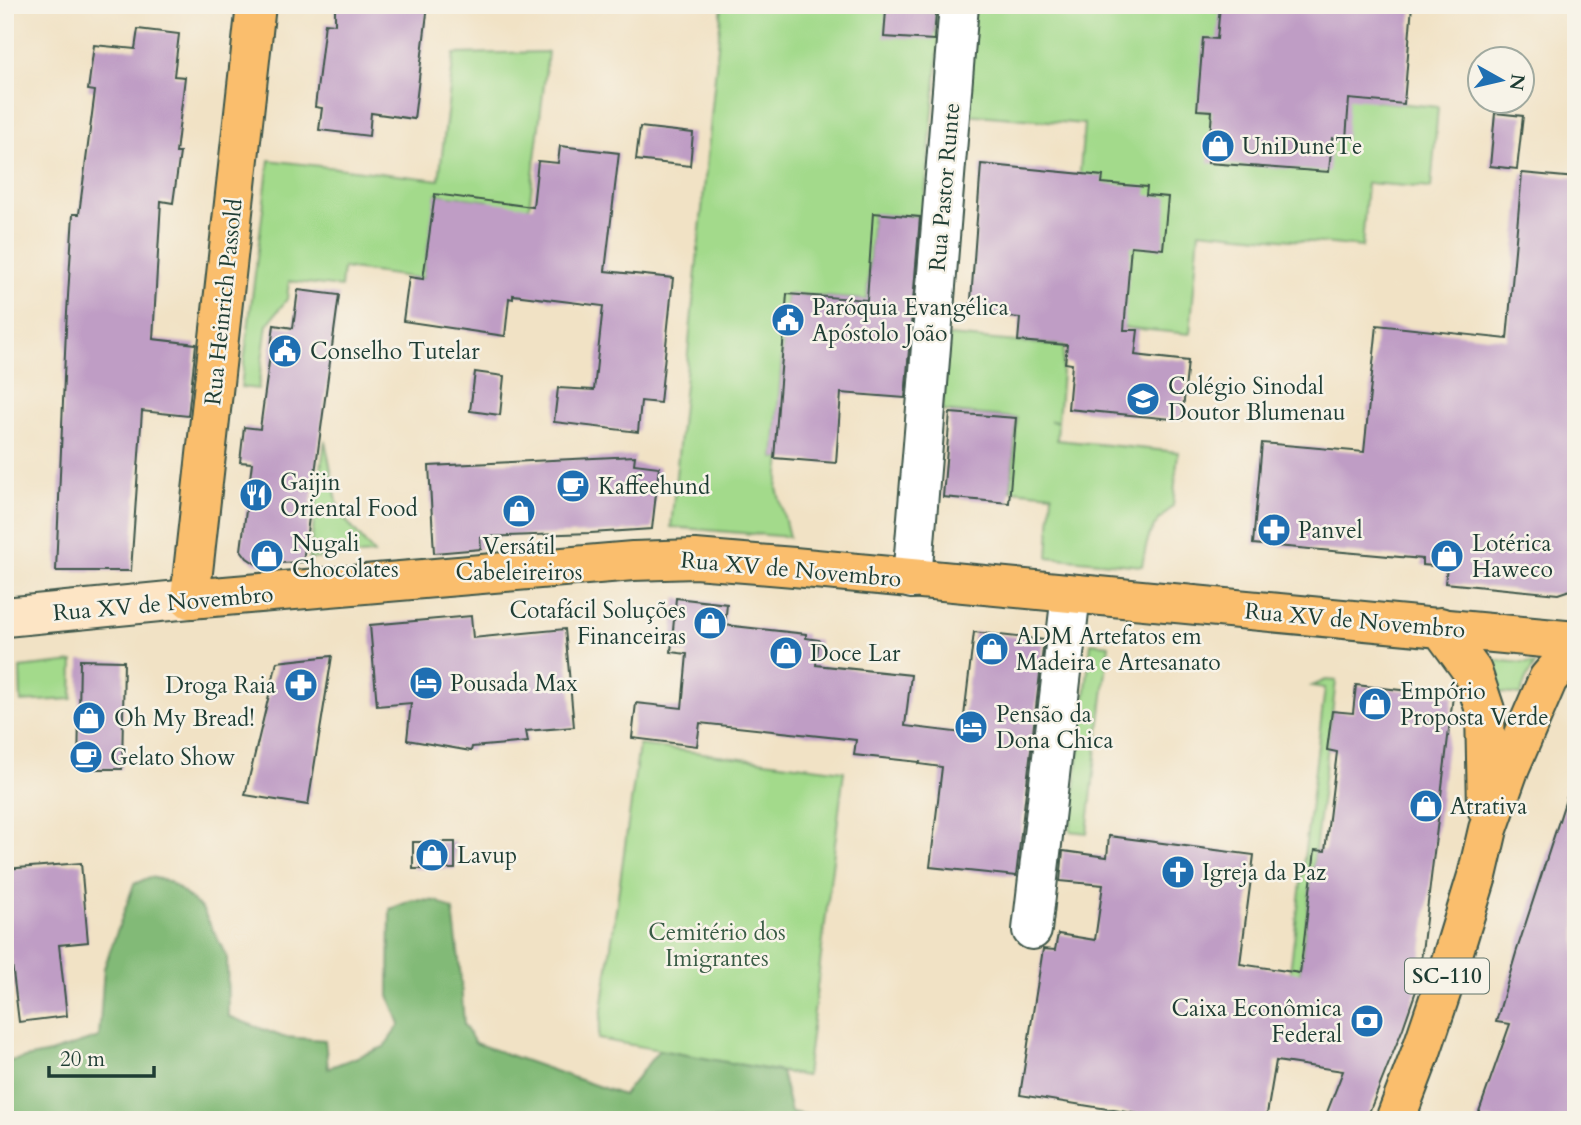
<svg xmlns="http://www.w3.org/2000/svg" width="1581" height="1125" font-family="Cardo,serif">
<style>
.green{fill:#a3da8b;stroke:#618c60;stroke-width:2}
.forest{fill:#82ba77;stroke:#507c56;stroke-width:2}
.building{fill:#bf9dc5}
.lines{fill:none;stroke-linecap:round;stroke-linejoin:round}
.street-casing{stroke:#3e564a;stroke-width:42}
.secondary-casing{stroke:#3e564a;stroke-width:42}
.primary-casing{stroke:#3e564a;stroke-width:42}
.street{stroke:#fff;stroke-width:38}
.secondary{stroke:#fde5c5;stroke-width:38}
.primary{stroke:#fabe6d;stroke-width:38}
.labels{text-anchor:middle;stroke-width:5;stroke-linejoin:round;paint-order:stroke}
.shield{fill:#f7f3e8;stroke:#60746a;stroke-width:2}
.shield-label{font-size:21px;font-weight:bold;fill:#1f3d34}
.poi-label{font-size:23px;fill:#1f3d34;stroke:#f7f3e8;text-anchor:start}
.street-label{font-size:23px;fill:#1f3d34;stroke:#f7f3e8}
.park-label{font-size:23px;fill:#395c45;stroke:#f7f3e8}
</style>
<rect width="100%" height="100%" fill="#f7f3e8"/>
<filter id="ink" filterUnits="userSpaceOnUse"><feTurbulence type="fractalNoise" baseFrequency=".0143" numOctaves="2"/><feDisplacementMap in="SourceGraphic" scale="14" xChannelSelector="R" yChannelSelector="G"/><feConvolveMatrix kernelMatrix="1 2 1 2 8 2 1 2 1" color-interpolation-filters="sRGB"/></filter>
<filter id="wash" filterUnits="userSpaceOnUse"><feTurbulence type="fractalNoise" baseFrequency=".00686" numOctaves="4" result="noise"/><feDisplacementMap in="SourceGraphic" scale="28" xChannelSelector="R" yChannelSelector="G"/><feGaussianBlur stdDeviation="1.57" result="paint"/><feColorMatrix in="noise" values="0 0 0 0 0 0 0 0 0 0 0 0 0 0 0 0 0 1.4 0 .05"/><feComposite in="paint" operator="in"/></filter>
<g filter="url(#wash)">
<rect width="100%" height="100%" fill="#f1e2c5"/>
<!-- green -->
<path class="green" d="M 722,5 L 942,5 L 941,21 L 936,22 L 936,32 L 940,34 L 923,217 L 873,214 L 867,300 L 787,294 L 774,458 L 781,459 L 777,488 L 789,537 L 671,527 Z
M 974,5 L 1383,5 L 1375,101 L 1438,107 L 1431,188 L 1367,183 L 1362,247 L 1199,231 L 1190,334 L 1067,322 L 1084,124 L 965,114 Z
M 548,52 L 524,249 L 488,201 L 436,194 L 423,279 L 343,268 L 341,287 L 289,281 L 287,299 L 267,325 L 258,389 L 241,387 L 269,160 L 439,180 L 454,54 Z
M 949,336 L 1064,346 L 1058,421 L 1050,421 L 1058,422 L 1057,440 L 1178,452 L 1173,506 C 1149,528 1148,534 1142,566 L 1048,557 L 1052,494 L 1011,490 L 1017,418 L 942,411 Z
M 325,440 L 339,512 L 374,554 L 309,559 Z
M 1091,643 L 1109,645 L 1087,833 L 1070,831 Z
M 1492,660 L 1535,664 L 1526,679 L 1520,695 L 1496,692 L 1497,676 Z
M 73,662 L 72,699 L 21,702 L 20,668 Z
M 1326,680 L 1336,681 L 1293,1030 L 1290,972 L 1325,688 L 1312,686 Z
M 639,745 L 844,771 L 806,1076 L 598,1039 Z"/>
<!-- forest -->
<path class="forest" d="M 150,877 L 168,881 L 179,889 L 202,909 L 227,957 L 228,1016 L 283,1037 L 325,1040 L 328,1068 L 384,1047 L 400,1024 L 389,996 L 390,909 L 413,900 L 437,901 L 453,910 L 460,968 L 464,1025 L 475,1043 L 623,1095 L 659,1050 L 781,1072 L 791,1112 L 830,1120 L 5,1120 L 5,1062 L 50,1053 L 99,1037 L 104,968 L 134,884 Z"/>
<g id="blocks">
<!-- building -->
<path class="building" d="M 335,5 L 428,5 L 414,119 L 371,113 L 369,136 L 319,130 L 322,108 L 315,107 L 323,40 L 325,23 L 335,24 Z
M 1220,5 L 1412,5 L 1404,104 L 1349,99 L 1346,139 L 1332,138 L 1329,172 L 1208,163 L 1212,111 L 1197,110 L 1203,38 L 1217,39 Z
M 886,10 L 936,13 L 934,40 L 884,37 Z
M 138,29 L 179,34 L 174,76 L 185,77 L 176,153 L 180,153 L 173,203 L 161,201 L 153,339 L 196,344 L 188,416 L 142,411 L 131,571 L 56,571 L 66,329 L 73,214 L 79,214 L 95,91 L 88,90 L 94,45 L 135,49 Z
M 1495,113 L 1523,116 L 1517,169 L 1490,166 Z
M 640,127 L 693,133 L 690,166 L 636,160 Z
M 560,146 L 619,153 L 605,271 L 673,278 L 660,403 L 641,401 L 638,432 L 554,422 L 558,388 L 594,390 L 603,306 L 513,295 L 513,299 L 509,298 L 505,336 L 403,321 L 409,277 L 423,279 L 435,194 L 533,207 L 538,161 L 558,163 Z
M 981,164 L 1103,176 L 1102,183 L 1147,187 L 1146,195 L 1168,197 L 1163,249 L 1131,246 L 1124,330 L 1138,330 L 1135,355 L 1188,361 L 1182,420 L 1068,409 L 1072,364 L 1065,363 L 1067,345 L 1018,341 L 1020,318 L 970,314 Z
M 1522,173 L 1576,178 L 1576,588 L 1558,594 L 1445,583 L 1447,567 L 1422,565 L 1422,559 L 1253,544 L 1262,443 L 1364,452 L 1377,325 L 1507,339 Z
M 873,213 L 920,217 L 905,398 L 841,393 L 836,463 L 774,458 L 787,294 L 867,300 Z
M 298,290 L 339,295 L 303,562 L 256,564 L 247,558 L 241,550 L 252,463 L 240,462 L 244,427 L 260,429 L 274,325 L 293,328 Z
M 475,372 L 504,376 L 500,415 L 470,411 Z
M 950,413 L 1016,418 L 1009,503 L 943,497 Z
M 635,456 L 634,464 L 659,467 L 652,529 L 591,533 L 480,537 L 481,549 L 434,553 L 429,466 Z
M 676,598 L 727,604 L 725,625 L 806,634 L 806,638 L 819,640 L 816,665 L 911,675 L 905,726 L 962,733 L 974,632 L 1044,640 L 1016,876 L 930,867 L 942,767 L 919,764 L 920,762 L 854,755 L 856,740 L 700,723 L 697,746 L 632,738 L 636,703 L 682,708 L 687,654 L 671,652 Z
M 471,616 L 473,638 L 565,629 L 574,727 L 526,731 L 528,742 L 472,747 L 471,751 L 407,740 L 411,703 L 377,706 L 370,625 Z
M 332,656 L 308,805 L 245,795 L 277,662 Z
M 80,660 L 124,661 L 122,769 L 78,769 Z
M 1356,685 L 1453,696 L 1418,985 L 1403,1028 L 1366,1120 L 1324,1120 L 1343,1071 L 1276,1061 L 1266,1120 L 1176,1120 L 1020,1095 L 1043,949 L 1055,950 L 1058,934 L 1095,940 L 1103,885 L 1060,881 L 1063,851 L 1107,857 L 1109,836 L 1254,855 L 1240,964 L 1300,973 L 1315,850 L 1325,851 L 1337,752 L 1327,750 L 1332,711 L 1353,713 Z
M 1570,787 L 1576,788 L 1576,1120 L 1476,1120 L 1510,1024 L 1496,1022 L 1516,953 Z
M 413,842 L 455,842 L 455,869 L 413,869 Z
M 81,863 L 88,942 L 59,945 L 67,1016 L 19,1022 L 10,947 L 5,948 L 5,869 Z"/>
</g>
</g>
<g filter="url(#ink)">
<use href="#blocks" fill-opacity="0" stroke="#3e564a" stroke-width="2"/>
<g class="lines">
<defs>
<path id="street" d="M 912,579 L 959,5
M 1032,930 L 1071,594"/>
<path id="secondary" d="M 5,617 L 190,599"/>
<path id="primary" d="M 256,5 L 190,599 L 633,561 L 695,559 L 794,567 L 1576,641
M 1440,627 L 1472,671 L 1485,710 L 1487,808
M 1395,1120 L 1421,1052 L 1442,990 L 1477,876 L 1488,829 L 1510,767 L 1548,679 L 1560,665 L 1576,650"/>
</defs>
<!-- street casing -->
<use href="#street" class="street-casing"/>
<!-- secondary casing -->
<use href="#secondary" class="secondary-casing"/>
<!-- primary casing -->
<use href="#primary" class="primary-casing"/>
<!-- street -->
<use href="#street" class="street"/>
<!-- secondary -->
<use href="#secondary" class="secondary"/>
<!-- primary -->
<use href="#primary" class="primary"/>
</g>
</g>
<!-- icons -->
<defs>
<symbol id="shop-disc" viewBox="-11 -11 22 22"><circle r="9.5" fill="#1f6fb2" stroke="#f7f3e8"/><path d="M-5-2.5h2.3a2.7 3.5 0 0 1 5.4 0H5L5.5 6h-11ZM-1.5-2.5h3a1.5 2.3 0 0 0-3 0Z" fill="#fff"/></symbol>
<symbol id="civic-disc" viewBox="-11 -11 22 22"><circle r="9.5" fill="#1f6fb2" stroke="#f7f3e8"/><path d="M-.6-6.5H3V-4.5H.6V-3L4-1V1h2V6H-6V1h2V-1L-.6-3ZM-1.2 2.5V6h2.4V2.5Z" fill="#fff"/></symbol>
<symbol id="school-disc" viewBox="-11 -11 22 22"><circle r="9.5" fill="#1f6fb2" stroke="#f7f3e8"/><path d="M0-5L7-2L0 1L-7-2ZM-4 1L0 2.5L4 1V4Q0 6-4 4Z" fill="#fff"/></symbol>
<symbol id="cafe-disc" viewBox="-11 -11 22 22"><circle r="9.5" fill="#1f6fb2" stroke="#f7f3e8"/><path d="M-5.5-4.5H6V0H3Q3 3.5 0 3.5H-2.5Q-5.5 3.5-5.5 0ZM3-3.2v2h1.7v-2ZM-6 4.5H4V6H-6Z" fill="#fff"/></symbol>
<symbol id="restaurant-disc" viewBox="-11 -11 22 22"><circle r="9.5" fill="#1f6fb2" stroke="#f7f3e8"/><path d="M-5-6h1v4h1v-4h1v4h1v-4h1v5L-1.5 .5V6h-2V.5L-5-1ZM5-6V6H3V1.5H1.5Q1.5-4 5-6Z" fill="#fff"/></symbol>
<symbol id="pharmacy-disc" viewBox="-11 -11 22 22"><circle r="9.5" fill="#1f6fb2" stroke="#f7f3e8"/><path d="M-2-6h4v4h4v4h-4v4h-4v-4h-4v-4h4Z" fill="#fff"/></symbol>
<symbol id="hotel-disc" viewBox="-11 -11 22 22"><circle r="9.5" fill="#1f6fb2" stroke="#f7f3e8"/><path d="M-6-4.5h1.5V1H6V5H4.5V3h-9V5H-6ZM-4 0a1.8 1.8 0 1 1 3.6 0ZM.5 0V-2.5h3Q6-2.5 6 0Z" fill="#fff"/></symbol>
<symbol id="church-disc" viewBox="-11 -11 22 22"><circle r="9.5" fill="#1f6fb2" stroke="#f7f3e8"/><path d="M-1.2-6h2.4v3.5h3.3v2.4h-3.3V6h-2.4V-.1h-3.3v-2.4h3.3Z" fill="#fff"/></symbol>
<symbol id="bank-disc" viewBox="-11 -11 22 22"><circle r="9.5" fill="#1f6fb2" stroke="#f7f3e8"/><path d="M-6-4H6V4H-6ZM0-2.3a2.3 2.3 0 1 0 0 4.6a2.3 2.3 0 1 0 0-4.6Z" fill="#fff"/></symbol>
</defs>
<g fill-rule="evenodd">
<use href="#shop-disc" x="1199" y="127" width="38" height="38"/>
<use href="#civic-disc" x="769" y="301" width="38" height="38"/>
<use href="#civic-disc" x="266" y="332" width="38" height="38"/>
<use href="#school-disc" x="1124" y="380" width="38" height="38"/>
<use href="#cafe-disc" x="554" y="467" width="38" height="38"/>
<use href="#restaurant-disc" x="237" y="476" width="38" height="38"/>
<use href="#shop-disc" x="500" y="492" width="38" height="38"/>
<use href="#pharmacy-disc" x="1255" y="511" width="38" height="38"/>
<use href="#shop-disc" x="248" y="537" width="38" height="38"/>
<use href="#shop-disc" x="1428" y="537" width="38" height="38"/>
<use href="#shop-disc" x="691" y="604" width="38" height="38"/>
<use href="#shop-disc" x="973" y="630" width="38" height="38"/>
<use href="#shop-disc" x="767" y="634" width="38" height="38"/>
<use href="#hotel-disc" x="407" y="664" width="38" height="38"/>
<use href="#pharmacy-disc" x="282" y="666" width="38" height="38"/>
<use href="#shop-disc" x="1356" y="685" width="38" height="38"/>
<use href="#shop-disc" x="70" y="699" width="38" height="38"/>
<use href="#hotel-disc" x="952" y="708" width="38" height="38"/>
<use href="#cafe-disc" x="67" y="738" width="38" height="38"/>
<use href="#shop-disc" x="1407" y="787" width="38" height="38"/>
<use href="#shop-disc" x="413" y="836" width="38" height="38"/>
<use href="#church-disc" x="1159" y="853" width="38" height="38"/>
<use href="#bank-disc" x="1348" y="1002" width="38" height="38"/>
</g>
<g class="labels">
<!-- shield labels -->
<rect class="shield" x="1405" y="958.5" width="84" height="35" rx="5"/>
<g class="shield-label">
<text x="1447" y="983">SC-110</text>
</g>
<!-- poi labels -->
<g class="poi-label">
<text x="1242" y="154">UniDuneTe</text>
<text x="812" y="315">Paróquia Evangélica<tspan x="812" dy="26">Apóstolo João</tspan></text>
<text x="310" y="359">Conselho Tutelar</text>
<text x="1168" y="394">Colégio Sinodal<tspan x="1168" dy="26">Doutor Blumenau</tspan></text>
<text x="280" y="490">Gaijin<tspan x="280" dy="26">Oriental Food</tspan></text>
<text x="598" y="494">Kaffeehund</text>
<text x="1298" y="538">Panvel</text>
<text x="292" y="551">Nugali<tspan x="292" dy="26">Chocolates</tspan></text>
<text x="1472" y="551">Lotérica<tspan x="1472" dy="26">Haweco</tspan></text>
<text x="519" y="554" text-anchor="middle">Versátil<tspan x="519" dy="26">Cabeleireiros</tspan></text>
<text x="686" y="618" text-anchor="end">Cotafácil Soluções<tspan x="686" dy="26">Financeiras</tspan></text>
<text x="1016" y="644">ADM Artefatos em<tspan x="1016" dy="26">Madeira e Artesanato</tspan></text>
<text x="810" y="661">Doce Lar</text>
<text x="450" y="691">Pousada Max</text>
<text x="276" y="693" text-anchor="end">Droga Raia</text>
<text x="1400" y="699">Empório<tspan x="1400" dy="26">Proposta Verde</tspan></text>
<text x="996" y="722">Pensão da<tspan x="996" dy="26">Dona Chica</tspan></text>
<text x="114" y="726">Oh My Bread!</text>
<text x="110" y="765">Gelato Show</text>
<text x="1450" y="814">Atrativa</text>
<text x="457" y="863">Lavup</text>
<text x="1202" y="880">Igreja da Paz</text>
<text x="1342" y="1016" text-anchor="end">Caixa Econômica<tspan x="1342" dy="26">Federal</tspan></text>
</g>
<!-- street labels -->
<g class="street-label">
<text transform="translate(944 187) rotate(-85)" y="8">Rua Pastor Runte</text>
<text transform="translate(223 302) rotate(-84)" y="8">Rua Heinrich Passold</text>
<text transform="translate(791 569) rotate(5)" y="8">Rua XV de Novembro</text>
<text transform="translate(163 603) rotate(-5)" y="8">Rua XV de Novembro</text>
<text transform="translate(1355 620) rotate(5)" y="8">Rua XV de Novembro</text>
</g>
<!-- park labels -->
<g class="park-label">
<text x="717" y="940">Cemitério dos<tspan x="717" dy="26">Imigrantes</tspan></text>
</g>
</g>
<!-- margin -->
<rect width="1581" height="1125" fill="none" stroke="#f7f3e8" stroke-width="28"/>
<!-- north arrow -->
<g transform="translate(1501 80) rotate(98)"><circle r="33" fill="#f7f3e8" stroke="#a1aaa0" stroke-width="2"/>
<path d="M0-5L12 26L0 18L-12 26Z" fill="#1f6fb2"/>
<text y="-10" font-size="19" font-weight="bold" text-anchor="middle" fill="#1f3d34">N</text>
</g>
<!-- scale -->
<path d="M49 1066v10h105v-10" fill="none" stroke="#1f3d34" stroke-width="3.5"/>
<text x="60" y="1066" font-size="21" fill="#1f3d34" stroke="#f7f3e8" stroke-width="5" paint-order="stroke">20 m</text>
</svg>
